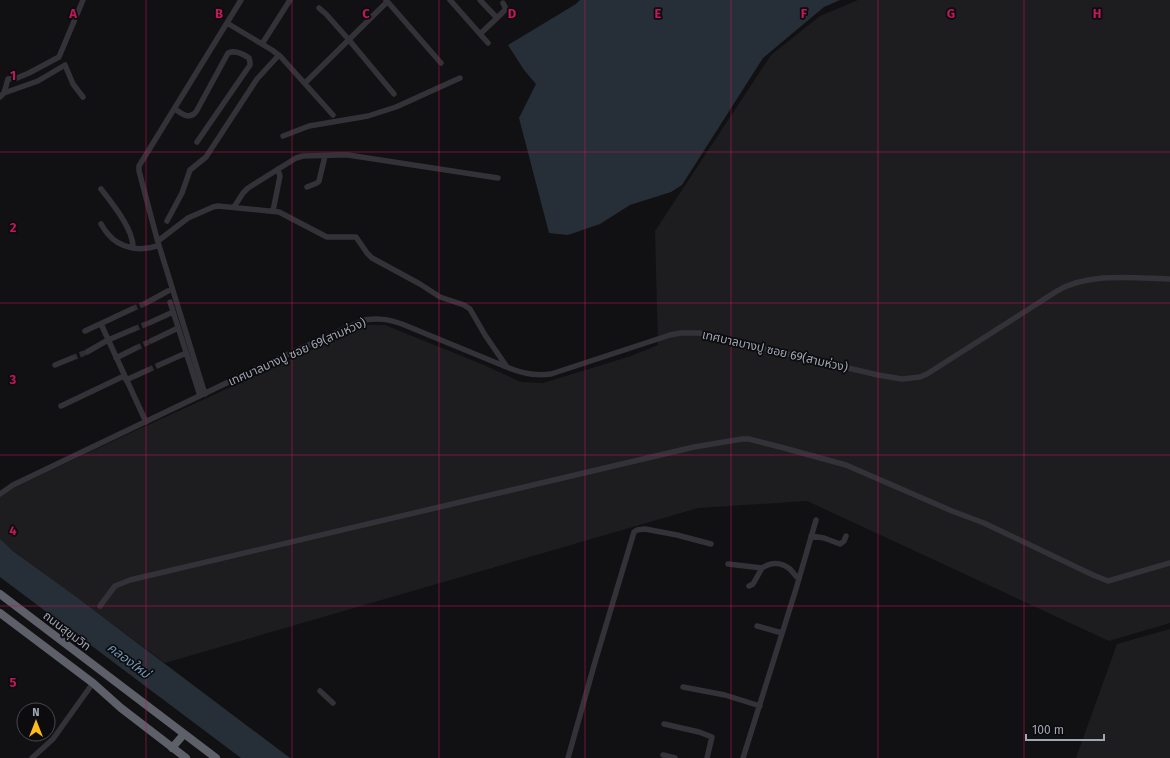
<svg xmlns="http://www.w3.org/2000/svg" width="1170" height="758" font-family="'Fira Sans','Noto Sans Thai',sans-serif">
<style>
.built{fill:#1d1d20}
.water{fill:#262f37}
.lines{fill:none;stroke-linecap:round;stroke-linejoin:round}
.minor-tunnel{stroke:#2e2f33;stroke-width:5.5;stroke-dasharray:5.5 3;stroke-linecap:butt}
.minor{stroke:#323238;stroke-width:5.5}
.highway{stroke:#5d6069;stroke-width:8}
.grid{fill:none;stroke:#c2185b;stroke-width:1;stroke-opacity:0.55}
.labels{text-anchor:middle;stroke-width:3.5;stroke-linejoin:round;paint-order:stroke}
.street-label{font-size:12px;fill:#a1a6b5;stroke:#0c0c0e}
.water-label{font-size:13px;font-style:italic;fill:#7494b4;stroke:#0c0c0e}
.grid-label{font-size:13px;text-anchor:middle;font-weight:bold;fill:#c2185b;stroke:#0c0c0e;stroke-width:3.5;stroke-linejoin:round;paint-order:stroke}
</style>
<rect width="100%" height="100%" fill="#111113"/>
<!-- built -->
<path class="built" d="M 858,0 L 1170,0 L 1170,623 L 1109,641 L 807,501 L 698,508 L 165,663 L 0,541 L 0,497 L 15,487 L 124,436 L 366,325 L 385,325 L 484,365 L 521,382 L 543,383 L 631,356 L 658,345 L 655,231 L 771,55 L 820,16 Z
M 1170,629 L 1170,758 L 1076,758 L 1117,644 Z"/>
<!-- water -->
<path class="water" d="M 580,0 L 840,0 L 824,7 L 763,58 L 682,185 L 671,192 L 630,205 L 600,224 L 568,235 L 549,233 L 519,118 L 536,84 L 524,70 L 508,45 L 576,4 Z
M 0,539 L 13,551 L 75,596 L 290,758 L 241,758 L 0,577 Z"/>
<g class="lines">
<!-- minor-tunnel -->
<path class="minor-tunnel" d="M 132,309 L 146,303
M 134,329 L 149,323
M 136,348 L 151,341
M 72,358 L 87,352
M 148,370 L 159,365"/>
<!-- minor -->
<path class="minor" d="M 386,0 L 441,63
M 450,0 L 488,43
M 480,0 L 497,18 L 506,9 L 503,3
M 319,8 L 326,14 L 349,40 L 394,94
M 227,23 L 272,50 L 281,57 L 333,115
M 480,34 L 497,18
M 262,44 L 290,0
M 305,83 L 387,2
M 4,93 L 8,79 L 17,78 L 29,73 L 59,57 L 83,0
M 0,97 L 4,93 L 38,81 L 65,65 L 73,84 L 83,97
M 175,109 C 182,114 189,120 196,112 L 228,53 C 235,50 242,53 249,58 L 250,62 L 250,65 L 197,142
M 283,136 L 309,126 L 368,116 L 396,107 L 460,78
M 307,187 L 317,183 L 319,181 L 325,156
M 101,189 C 112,203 134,230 133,248
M 234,207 L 243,193 L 248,188 L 296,158 L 303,156 L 339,155 L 348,155 L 498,178
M 273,211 L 280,176 L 278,169
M 167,221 L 182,193 L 190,170 L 206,157 L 257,79 L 279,55
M 101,224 C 103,227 105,231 108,234 C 120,249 142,252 159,245
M 158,241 L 188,218 L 213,207 L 218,206 L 279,212 L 323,235 L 327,237 L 356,237 L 367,253 L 372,258 L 420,284 L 440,297 L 464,305 L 470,309 L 485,335 L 507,367
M 170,302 L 200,396
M 146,303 L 168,291
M 149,323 L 173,312
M 101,324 L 146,422
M 85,331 L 132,309
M 151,341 L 178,328
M 87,352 L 108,340 L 134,329
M 116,358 L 136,348
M 55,365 L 72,358
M 159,365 L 186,353
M 126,380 L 148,370
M 205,394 L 157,239 L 139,171 L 139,166 L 241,0
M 61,406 L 124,376
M 0,494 L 13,485 L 260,367 L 364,320 C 379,318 387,319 402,324 L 509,368 C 523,374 535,376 551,374 L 670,335 L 681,333 L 699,333 L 878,375 L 902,379 L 920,377 L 927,374 L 1057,291 C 1089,272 1134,278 1170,279
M 811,536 L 824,538 L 840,544 L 844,541 L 846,536
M 728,564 L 762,568 C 771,562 781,562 790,569 C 793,572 795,576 799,579
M 749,586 L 753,584 L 762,568
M 100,606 L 115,586 L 130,580 L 694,447 L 742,439 L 749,439 L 784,448 L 846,465 L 952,511 L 984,523 L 1093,575 L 1108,581 L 1170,563
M 757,626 L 782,633
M 683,687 L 725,695 L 760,706
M 320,691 L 333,703
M 664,724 L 699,732 L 712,737 L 707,758
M 663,755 L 675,758
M 32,758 L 53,739 L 93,683
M 568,758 L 595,662 L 634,532 L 637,530 L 645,529 L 677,535 L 711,544
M 743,758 L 796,589 L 816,520"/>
<!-- highway -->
<path class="highway" d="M 0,594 L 216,758
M 0,613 L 93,683 L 121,708 L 186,758
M 172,748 L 184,734"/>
</g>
<!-- grid -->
<path class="grid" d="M 146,0 L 146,758M 292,0 L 292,758M 439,0 L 439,758M 585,0 L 585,758M 731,0 L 731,758M 878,0 L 878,758M 1024,0 L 1024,758M 0,152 L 1170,152M 0,303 L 1170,303M 0,455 L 1170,455M 0,606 L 1170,606"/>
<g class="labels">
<!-- street labels -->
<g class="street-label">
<text transform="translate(775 351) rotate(13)" y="4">เทศบาลบางปู ซอย 69(สามห่วง)</text>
<text transform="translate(297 352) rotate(-24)" y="4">เทศบาลบางปู ซอย 69(สามห่วง)</text>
<text transform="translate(67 631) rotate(37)" y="4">ถนนสุขุมวิท</text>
</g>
<!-- water labels -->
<g class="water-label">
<text transform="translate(129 660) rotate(37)" y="5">คลองใหม่</text>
</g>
</g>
<g class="grid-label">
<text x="73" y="18">A</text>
<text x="219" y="18">B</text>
<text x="366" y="18">C</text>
<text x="512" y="18">D</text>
<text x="658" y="18">E</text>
<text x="804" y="18">F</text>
<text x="951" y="18">G</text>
<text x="1097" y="18">H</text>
<text x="13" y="80">1</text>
<text x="13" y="232">2</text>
<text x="13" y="384">3</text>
<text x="13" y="535">4</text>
<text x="13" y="687">5</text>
</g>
<!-- north arrow -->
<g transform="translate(36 722)"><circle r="19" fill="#0c0c0e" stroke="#484a51"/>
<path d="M0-3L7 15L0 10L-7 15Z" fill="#ffba1d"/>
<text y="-6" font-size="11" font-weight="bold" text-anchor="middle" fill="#a1a6b5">N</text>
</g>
<!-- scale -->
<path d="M1026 734v6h78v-6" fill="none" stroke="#a1a6b5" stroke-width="2"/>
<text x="1032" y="734" font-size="12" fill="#a1a6b5" stroke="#0c0c0e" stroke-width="3" paint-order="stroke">100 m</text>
</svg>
